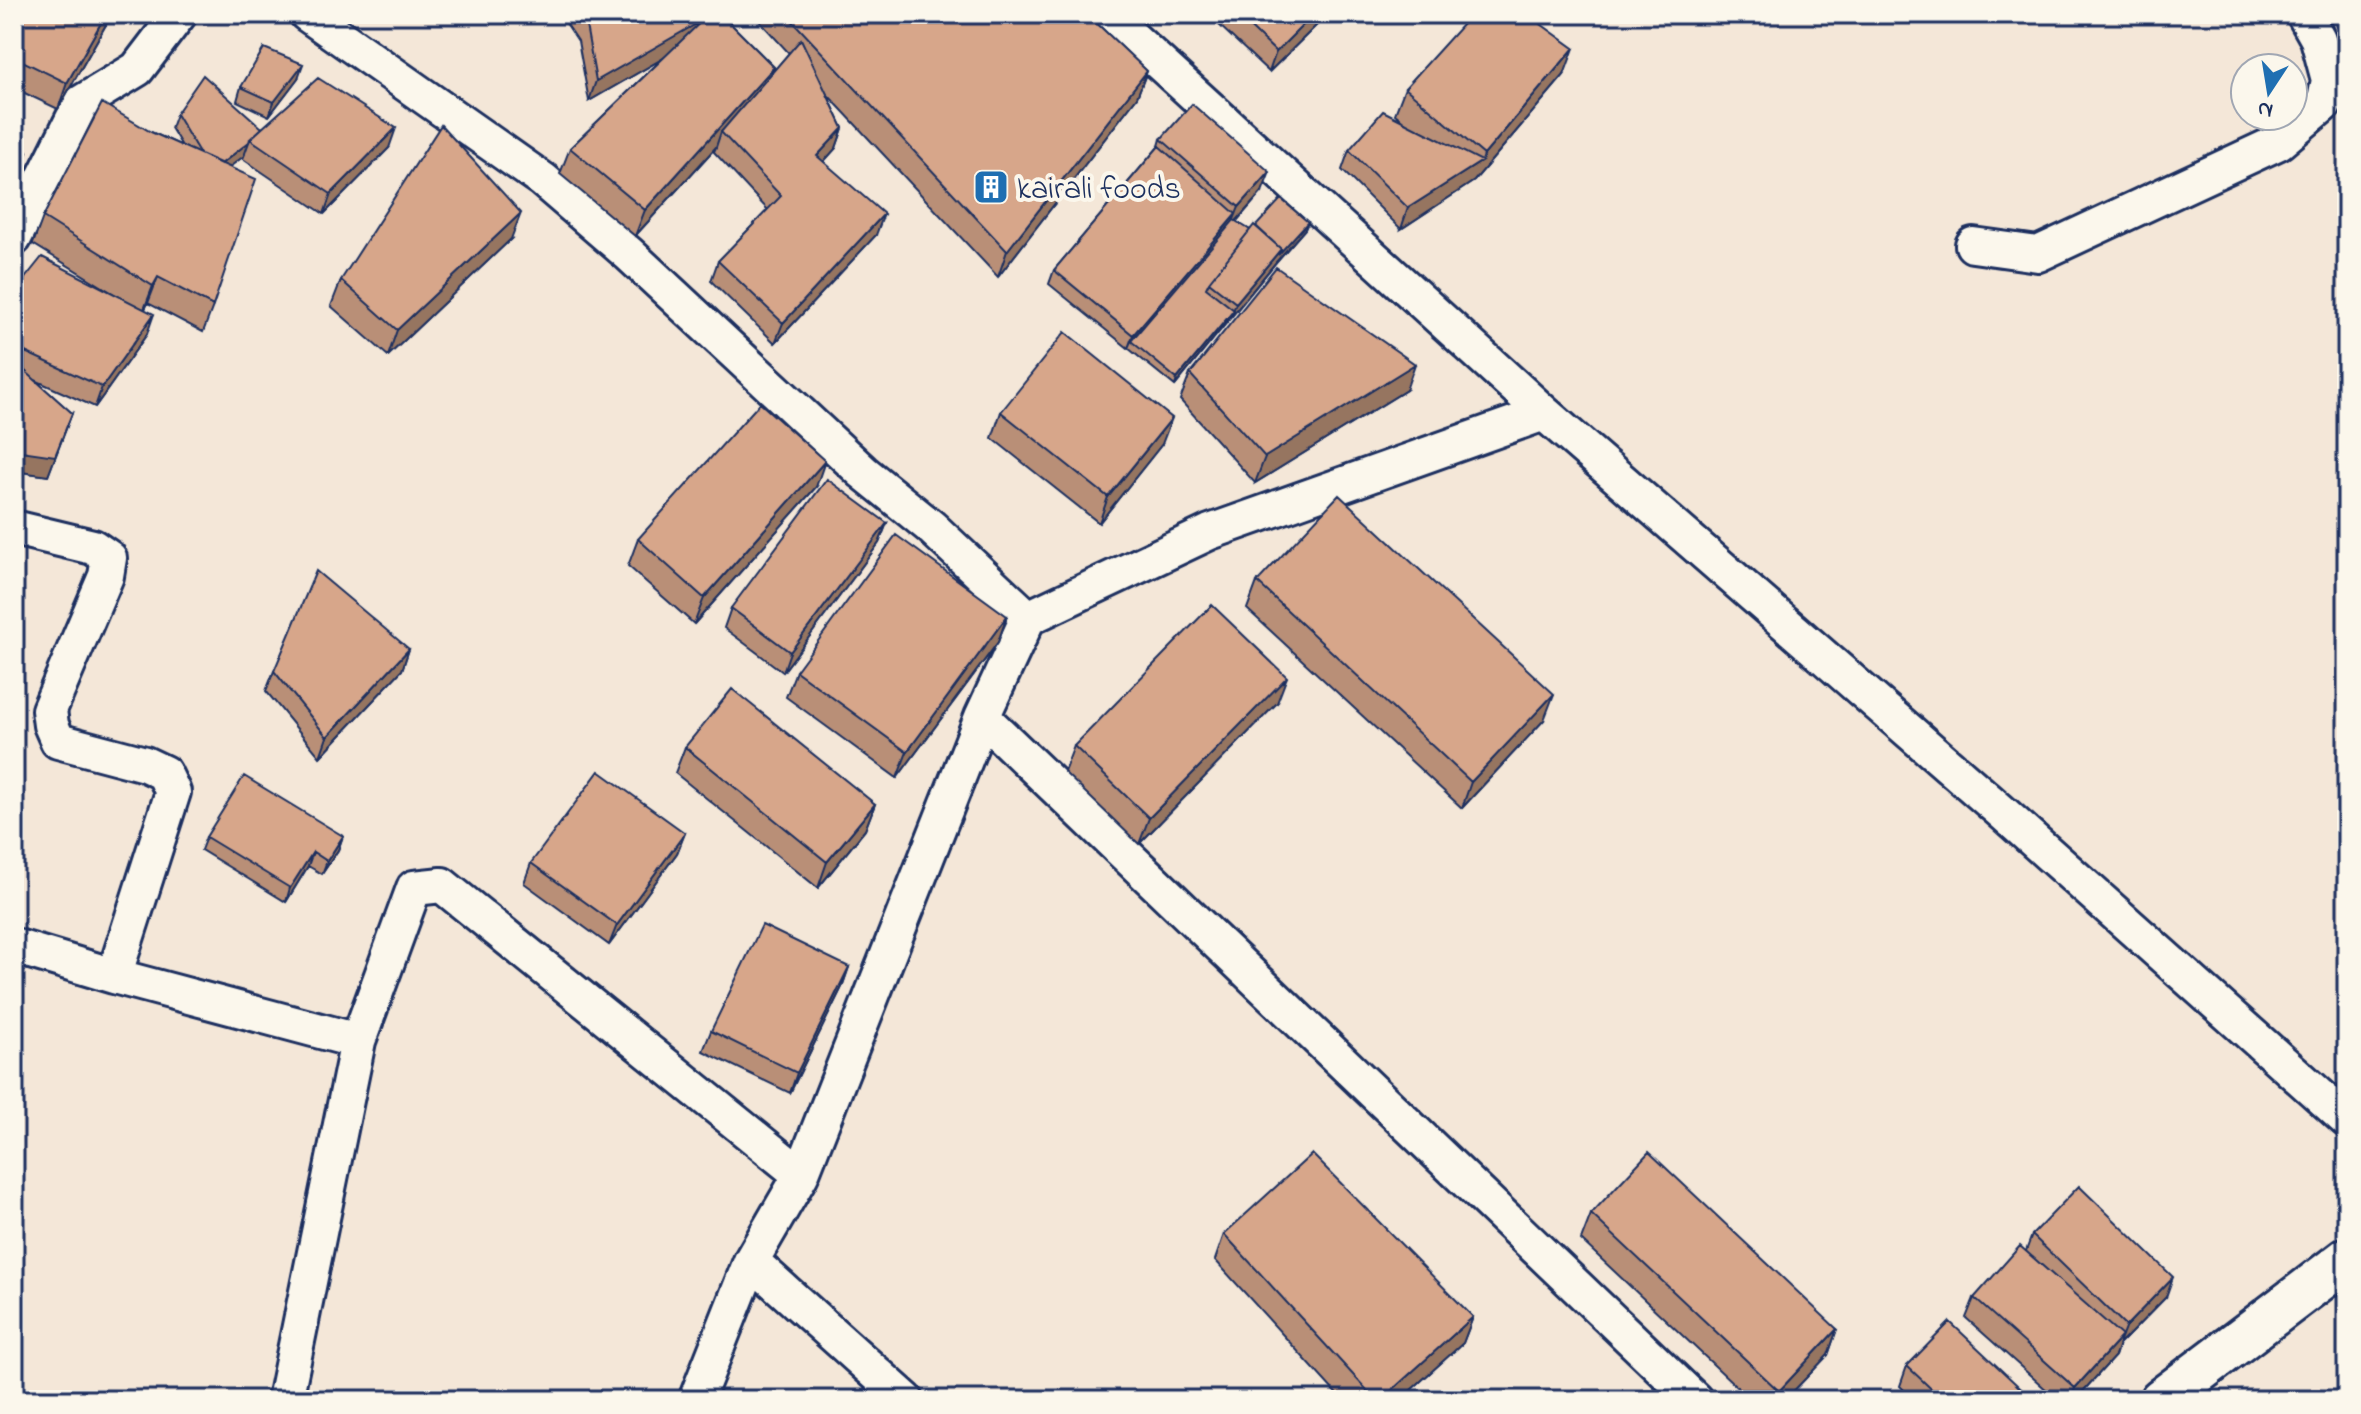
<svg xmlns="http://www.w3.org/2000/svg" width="2361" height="1414" font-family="'Indie Flower',sans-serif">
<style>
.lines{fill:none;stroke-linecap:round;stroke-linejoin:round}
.minor-casing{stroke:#1b2f5e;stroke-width:40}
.tertiary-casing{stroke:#1b2f5e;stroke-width:48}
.minor{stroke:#fbf7ec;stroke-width:34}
.tertiary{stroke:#fbf7ec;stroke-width:42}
.wall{fill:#b98f77;stroke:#1b2f5e;stroke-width:2}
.shaded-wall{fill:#967461;stroke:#1b2f5e;stroke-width:2}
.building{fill:#d7a68a;stroke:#1b2f5e;stroke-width:2}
.labels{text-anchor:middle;stroke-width:8;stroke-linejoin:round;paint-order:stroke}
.poi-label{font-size:32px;fill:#1b2f5e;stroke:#fbf7ec;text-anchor:start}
</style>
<rect width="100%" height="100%" fill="#f4e7d8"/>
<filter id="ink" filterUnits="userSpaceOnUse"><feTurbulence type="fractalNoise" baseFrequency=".0125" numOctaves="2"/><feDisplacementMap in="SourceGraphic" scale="16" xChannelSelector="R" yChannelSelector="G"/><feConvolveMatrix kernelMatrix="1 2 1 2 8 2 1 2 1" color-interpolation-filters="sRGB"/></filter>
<g filter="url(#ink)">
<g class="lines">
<defs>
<path id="minor" d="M 307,14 L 543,180 L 629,254 L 863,472 L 931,527 L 1028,618
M 1106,14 L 1544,413 L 2003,813 L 2347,1120
M 14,238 L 81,103 L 137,69 L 179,14
M 1973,245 L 2038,254 L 2279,142 L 2324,104 L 2329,80 L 2318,39 L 2304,14
M 14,528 L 93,547 L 109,558 L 106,576 L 49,710 L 51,725 L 58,741 L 145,764 L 164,773 L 173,792 L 114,976
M 982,717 L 1695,1400
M 14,946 L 114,976 L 358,1041 L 285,1400
M 358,1041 L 414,888 L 442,885 L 801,1175 L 751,1261 L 696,1400
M 801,1175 L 982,717 L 1028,618 L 1210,532 L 1544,413
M 751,1261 L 906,1400"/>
<path id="tertiary" d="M 2161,1400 L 2347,1259"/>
</defs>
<!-- minor casing -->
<use href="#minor" class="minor-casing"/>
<!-- tertiary casing -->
<use href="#tertiary" class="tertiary-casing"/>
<!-- minor -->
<use href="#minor" class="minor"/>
<!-- tertiary -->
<use href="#tertiary" class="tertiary"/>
</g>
<!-- wall -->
<path class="wall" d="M 14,14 L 112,14 L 58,109 L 14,88 Z
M 560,14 L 721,14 L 774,67 L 772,73 L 789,53 L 753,14 L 1087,14 L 1147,71 L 1137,97 L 998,277 L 827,94 L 843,128 L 836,148 L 823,162 L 876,235 L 775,343 L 711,281 L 718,261 L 768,210 L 714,152 L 716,147 L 635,236 L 560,174 L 570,148 L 662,59 L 589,101 L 578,41 Z
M 1222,14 L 1325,14 L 1324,18 L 1269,72 L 1218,24 Z
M 1564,75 L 1474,181 L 1401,229 L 1342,170 L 1349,150 L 1405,122 L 1395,114 L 1405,88 Z
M 298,78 L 269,116 L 237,101 L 241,87 Z
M 176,114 L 389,148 L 324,214 L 243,159 L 244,156 L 229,167 L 213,306 L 203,332 L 148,303 L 145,309 L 147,334 L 95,407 L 35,380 L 72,413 L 48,476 L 14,471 L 14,292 L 114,294 L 33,244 L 43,217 L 151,132 L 182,146 L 171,128 Z
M 1161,139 L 1262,192 L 1236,222 L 1250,230 L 1256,226 L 1308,222 L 1305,229 L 1276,262 L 1175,386 L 1049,284 L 1054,270 L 1159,146 Z
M 511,239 L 388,356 L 331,306 L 341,280 Z
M 1190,374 L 1406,390 L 1255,483 L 1180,400 Z
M 1001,412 L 1162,444 L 1099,523 L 992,438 Z
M 816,487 L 694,624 L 628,566 L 638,539 Z
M 887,523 L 879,543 L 783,672 L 724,628 L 731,608 Z
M 1257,582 L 1544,720 L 1462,808 L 1247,609 Z
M 1007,616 L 998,642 L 897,778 L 786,697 L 796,671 Z
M 409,649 L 402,670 L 320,757 L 266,691 L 274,671 Z
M 1277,703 L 1139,844 L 1064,772 L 1074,746 Z
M 685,747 L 875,804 L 865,830 L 818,888 L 675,773 Z
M 685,833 L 677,853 L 609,945 L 524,883 L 531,863 Z
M 343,836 L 338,850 L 322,874 L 308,866 L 286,902 L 201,850 L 206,837 Z
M 849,967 L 842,987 L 790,1093 L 703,1051 L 711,1031 Z
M 1591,1214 L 1837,1329 L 1828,1355 L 1785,1400 L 1751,1400 L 1581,1240 Z
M 1224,1234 L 1473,1317 L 1463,1343 L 1400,1400 L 1342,1400 L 1215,1260 Z
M 2032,1235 L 2166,1297 L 2118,1346 L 2115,1356 L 2075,1400 L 2058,1400 L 1966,1318 L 1974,1298 L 2026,1251 Z
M 1907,1366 L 2033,1400 L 1914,1400 L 1900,1386 Z"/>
<!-- shaded-wall -->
<path class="shaded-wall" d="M 106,14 L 112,14 L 58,109 L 67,83 Z
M 587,14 L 603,14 L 585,20 Z
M 713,14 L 705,34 L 589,101 L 596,81 Z
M 1314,14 L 1325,14 L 1324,18 L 1269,72 L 1276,52 Z
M 1574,48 L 1564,75 L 1474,181 L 1401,229 L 1408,208 L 1482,161 L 1484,155 Z
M 303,64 L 298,78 L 269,116 L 274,102 Z
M 774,67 L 765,93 L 721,132 L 716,147 L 635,236 L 645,210 Z
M 1147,71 L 1137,97 L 998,277 L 1007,251 Z
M 396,128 L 389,148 L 324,214 L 331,194 Z
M 843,128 L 836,148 L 810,177 L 817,156 Z
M 249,142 L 244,156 L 206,185 L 211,172 Z
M 27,152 L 20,172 L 14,183 L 14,176 Z
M 1270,172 L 1262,192 L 1231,227 L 1239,207 Z
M 521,213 L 511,239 L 388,356 L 397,330 Z
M 884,214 L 876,235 L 775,343 L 783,323 Z
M 1236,214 L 1231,227 L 1131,341 L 1128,348 L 1133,335 Z
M 1308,222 L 1305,229 L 1276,262 L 1231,317 L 1236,303 L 1281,249 Z
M 158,277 L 148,303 L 143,312 L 153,286 Z
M 1234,310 L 1231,317 L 1175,386 L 1177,379 Z
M 154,314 L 147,334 L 95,407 L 102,387 Z
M 1415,364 L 1406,390 L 1255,483 L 1265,457 Z
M 72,413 L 48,476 L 14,471 L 14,450 Z
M 1172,418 L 1162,444 L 1099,523 L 1108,497 Z
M 825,461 L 816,487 L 694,624 L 704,598 Z
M 887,523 L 879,543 L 783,672 L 790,652 Z
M 1007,616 L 998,642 L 897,778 L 907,752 Z
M 409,649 L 402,670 L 320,757 L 327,737 Z
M 1287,677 L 1277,703 L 1139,844 L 1149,818 Z
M 1554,694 L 1544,720 L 1462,808 L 1471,782 Z
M 875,804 L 865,830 L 818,888 L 827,862 Z
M 685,833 L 677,853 L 609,945 L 617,925 Z
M 343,836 L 338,850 L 322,874 L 327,861 Z
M 313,852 L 308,866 L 286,902 L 290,888 Z
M 849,967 L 842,987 L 790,1093 L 797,1073 Z
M 2173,1277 L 2166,1297 L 2118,1346 L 2126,1326 Z
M 1473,1317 L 1463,1343 L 1400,1400 L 1381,1400 Z
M 1837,1329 L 1828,1355 L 1785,1400 L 1775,1400 L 1779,1391 Z
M 2122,1336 L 2115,1356 L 2075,1400 L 2071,1400 L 2075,1388 Z"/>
<!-- building -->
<path class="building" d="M 14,14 L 106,14 L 67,83 L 14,57 Z
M 602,14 L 709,14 L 703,20 L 596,81 L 585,20 Z
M 709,14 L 721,14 L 774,67 L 645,210 L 570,148 Z
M 786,14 L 1087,14 L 1147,71 L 1007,251 Z
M 1236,14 L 1314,14 L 1276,52 Z
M 1472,14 L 1527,14 L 1574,48 L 1484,155 L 1405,88 Z
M 801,39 L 843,128 L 817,156 L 884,214 L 783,323 L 718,261 L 781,196 L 721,132 Z
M 264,48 L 303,64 L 274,102 L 241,87 Z
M 203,75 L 262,128 L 250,139 L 249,142 L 221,164 L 200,154 L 176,114 Z
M 318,78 L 396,128 L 331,194 L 250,139 Z
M 102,103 L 151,132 L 256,179 L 213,306 L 158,277 L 153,286 L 43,217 Z
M 1192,104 L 1270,172 L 1239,207 L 1161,139 Z
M 1383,111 L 1482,161 L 1408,208 L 1349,150 Z
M 441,125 L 521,213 L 397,330 L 341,280 Z
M 14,144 L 27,152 L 14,176 Z
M 1159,146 L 1236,214 L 1133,335 L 1054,270 Z
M 1281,199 L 1308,222 L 1278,255 L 1281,249 L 1256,226 Z
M 1234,220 L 1250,230 L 1209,282 L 1206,288 L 1234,310 L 1177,379 L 1131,341 Z
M 1254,225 L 1281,249 L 1236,303 L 1209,282 Z
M 42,257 L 154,314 L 102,387 L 14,347 L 14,292 Z
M 1276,267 L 1415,364 L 1265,457 L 1190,374 Z
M 1065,332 L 1172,418 L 1108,497 L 1001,412 Z
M 14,361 L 72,413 L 55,456 L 14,450 Z
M 760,403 L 825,461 L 704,598 L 638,539 Z
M 827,479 L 887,523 L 790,652 L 731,608 Z
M 1339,495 L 1554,694 L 1471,782 L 1257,582 Z
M 896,535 L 1007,616 L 907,752 L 796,671 Z
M 316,571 L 409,649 L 327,737 L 274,671 Z
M 1212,605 L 1287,677 L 1149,818 L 1074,746 Z
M 732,689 L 875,804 L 827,862 L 685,747 Z
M 599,771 L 685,833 L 617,925 L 531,863 Z
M 244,776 L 343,836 L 327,861 L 313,852 L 290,888 L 206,837 Z
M 762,925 L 849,967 L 797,1073 L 711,1031 Z
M 1649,1152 L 1837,1329 L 1779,1391 L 1591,1214 Z
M 1312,1154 L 1473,1317 L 1381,1400 L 1376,1400 L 1224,1234 Z
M 2079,1186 L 2173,1277 L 2126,1326 L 2032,1235 Z
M 2020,1246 L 2122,1336 L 2075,1388 L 1974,1298 Z
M 1950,1322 L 2033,1400 L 1943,1400 L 1907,1366 Z"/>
</g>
<!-- icons -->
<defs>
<symbol id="building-square" viewBox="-11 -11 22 22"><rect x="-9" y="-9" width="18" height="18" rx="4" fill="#1f6fb2" stroke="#fbf7ec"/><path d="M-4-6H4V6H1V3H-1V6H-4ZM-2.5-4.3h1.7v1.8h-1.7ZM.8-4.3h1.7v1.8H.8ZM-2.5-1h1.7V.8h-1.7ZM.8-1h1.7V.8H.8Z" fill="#fff"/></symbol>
</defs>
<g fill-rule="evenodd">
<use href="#building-square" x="971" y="167" width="40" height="40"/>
</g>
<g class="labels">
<!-- poi labels -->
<g class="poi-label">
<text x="1017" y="198">kairali foods</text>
</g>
</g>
<!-- margin -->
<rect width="2361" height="1414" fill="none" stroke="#fbf7ec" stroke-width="48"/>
<rect x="24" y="24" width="2313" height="1366" fill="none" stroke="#1b2f5e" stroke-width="3" filter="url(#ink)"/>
<!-- north arrow -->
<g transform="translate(2269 92) rotate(192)"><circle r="38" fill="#fbf7ec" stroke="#a1a7b3" stroke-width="2"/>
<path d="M0-6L14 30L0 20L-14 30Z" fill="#1f6fb2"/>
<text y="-12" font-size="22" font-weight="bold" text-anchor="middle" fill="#1b2f5e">N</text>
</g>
</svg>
